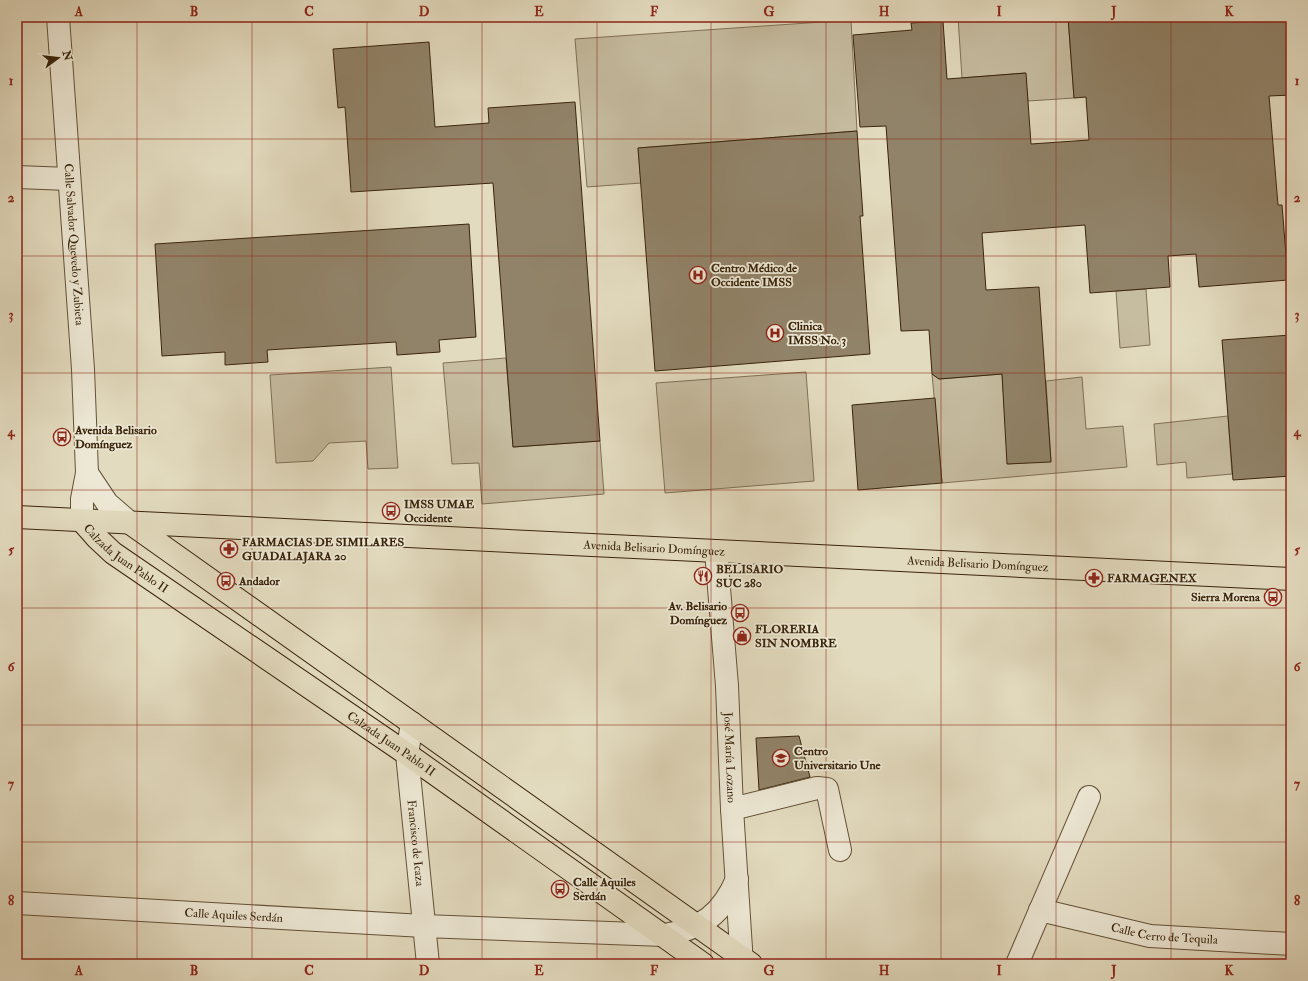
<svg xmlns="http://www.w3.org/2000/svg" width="1308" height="981" font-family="'IM FELL Double Pica',serif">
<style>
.green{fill:#c6bca0;stroke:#807056}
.building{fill:#918369;stroke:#39240b}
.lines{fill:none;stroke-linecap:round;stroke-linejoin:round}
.minor-casing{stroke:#645238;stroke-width:24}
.major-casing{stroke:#39240b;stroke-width:24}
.minor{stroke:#ede8d5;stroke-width:22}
.major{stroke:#e3dbbf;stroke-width:22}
.grid{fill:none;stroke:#8f2418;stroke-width:1;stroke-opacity:0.55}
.labels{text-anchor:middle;stroke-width:3.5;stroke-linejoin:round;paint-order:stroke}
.street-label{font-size:12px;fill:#39240b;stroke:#ede8d5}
.poi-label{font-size:12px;font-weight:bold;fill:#39240b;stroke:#ede8d5;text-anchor:start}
.neatline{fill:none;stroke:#8f2418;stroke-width:1.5}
.grid-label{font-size:13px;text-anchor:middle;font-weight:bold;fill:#8f2418}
</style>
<rect width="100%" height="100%" fill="#e3dbbf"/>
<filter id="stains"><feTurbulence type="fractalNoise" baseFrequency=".005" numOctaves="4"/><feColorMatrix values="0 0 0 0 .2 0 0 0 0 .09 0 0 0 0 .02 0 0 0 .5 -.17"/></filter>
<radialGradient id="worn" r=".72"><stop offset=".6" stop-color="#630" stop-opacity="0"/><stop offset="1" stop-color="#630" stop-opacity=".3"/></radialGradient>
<!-- green -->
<path class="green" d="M 958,17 L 1068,17 L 1074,98 L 1028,101 L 1025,73 L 962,78 Z
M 851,20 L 857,131 L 638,148 L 641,183 L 587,187 L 575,39 Z
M 1146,289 L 1150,345 L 1120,348 L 1116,291 Z
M 506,358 L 513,447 L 600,441 L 604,494 L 482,504 L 479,463 L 452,464 L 443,363 Z
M 391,367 L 398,468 L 368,469 L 366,441 L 329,443 L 313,461 L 276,463 L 270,375 Z
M 806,372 L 814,481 L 665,493 L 656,383 Z
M 932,374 L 939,379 L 1002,374 L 1008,464 L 1051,461 L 1046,381 L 1082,377 L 1086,429 L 1123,426 L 1127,467 L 942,483 Z
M 1228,416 L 1232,474 L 1187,478 L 1186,462 L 1157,465 L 1154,424 Z"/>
<!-- building -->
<path class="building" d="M 1068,17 L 1291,17 L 1291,95 L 1269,96 L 1278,205 L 1282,205 L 1288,280 L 1199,287 L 1196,254 L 1168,256 L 1170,287 L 1090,293 L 1085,225 L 982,233 L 986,290 L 1039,287 L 1051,462 L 1007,464 L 1002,374 L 939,379 L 932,374 L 929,330 L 901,331 L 886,126 L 860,127 L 853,35 L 912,30 L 911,23 L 943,21 L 947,79 L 1026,73 L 1031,144 L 1089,140 L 1086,97 L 1074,98 Z
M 429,42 L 435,127 L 489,123 L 488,108 L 575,102 L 600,441 L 513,447 L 493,183 L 351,192 L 345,107 L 338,108 L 333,49 Z
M 857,131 L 863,216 L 860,216 L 870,354 L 655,371 L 638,148 Z
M 469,224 L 476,337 L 439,340 L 440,352 L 397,355 L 396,342 L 267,350 L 268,362 L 225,365 L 225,352 L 162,356 L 155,244 Z
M 1291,335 L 1291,476 L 1233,480 L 1222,340 Z
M 935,398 L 942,483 L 858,490 L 852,405 Z
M 799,736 L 810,777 L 759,790 L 756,738 Z"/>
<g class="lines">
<defs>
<g id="minor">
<path id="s1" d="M 58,17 L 83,369 L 87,473 L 82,499 L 82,521"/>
<path d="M 17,177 L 69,179"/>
<path d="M 87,473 L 107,503 L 130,523"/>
<path id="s2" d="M 716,551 L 727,686 L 732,809 L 742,964"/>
<path id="s3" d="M 412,723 L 407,754 L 428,964"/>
<path d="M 732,809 L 817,788 L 827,789 L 840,850"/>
<path id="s4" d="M 17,903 L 424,926 L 664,935 C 702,929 722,914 737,879"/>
<path id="s5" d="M 1040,910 L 1150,936 L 1291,944"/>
<path d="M 1017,964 L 1089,797"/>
</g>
<g id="major">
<path id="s6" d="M 17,517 L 1291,579"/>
<path id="s7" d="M 82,521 L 97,538 L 113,553 L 407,754 L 703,964"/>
<path d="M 130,523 L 751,964"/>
</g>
</defs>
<!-- minor casing -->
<use href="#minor" class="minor-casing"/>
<!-- major casing -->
<use href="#major" class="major-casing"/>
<!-- minor -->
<use href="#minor" class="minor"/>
<!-- major -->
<use href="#major" class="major"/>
</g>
<!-- grid -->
<path class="grid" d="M 137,17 L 137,964M 252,17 L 252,964M 367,17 L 367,964M 482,17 L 482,964M 597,17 L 597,964M 711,17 L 711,964M 826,17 L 826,964M 941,17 L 941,964M 1056,17 L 1056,964M 1171,17 L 1171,964M 17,139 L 1291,139M 17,256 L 1291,256M 17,373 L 1291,373M 17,490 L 1291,490M 17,608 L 1291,608M 17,725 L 1291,725M 17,842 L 1291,842"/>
<!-- icons -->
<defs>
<symbol id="hospital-ring" viewBox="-11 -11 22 22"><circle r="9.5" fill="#ede8d5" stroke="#8f2418" stroke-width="1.5"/><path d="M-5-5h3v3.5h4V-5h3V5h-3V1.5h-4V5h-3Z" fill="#8f2418"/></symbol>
<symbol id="bus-ring" viewBox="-11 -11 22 22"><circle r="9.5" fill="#ede8d5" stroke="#8f2418" stroke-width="1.5"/><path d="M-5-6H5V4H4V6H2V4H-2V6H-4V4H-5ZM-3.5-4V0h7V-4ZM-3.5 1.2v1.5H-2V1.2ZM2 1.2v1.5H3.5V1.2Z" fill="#8f2418"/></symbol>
<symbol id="pharmacy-ring" viewBox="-11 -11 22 22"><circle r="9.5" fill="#ede8d5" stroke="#8f2418" stroke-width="1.5"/><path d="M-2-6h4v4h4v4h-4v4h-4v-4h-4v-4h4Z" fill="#8f2418"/></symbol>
<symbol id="restaurant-ring" viewBox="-11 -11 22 22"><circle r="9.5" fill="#ede8d5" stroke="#8f2418" stroke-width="1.5"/><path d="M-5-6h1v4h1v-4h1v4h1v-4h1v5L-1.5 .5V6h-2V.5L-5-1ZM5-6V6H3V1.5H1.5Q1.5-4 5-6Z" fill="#8f2418"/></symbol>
<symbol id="shop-ring" viewBox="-11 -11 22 22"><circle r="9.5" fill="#ede8d5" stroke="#8f2418" stroke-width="1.5"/><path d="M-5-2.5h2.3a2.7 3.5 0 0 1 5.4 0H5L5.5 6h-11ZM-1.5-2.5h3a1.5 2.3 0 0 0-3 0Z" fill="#8f2418"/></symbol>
<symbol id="university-ring" viewBox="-11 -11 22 22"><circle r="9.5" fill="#ede8d5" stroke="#8f2418" stroke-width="1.5"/><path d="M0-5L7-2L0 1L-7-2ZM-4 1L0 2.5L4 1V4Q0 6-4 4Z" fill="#8f2418"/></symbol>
</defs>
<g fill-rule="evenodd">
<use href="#hospital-ring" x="688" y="265" width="20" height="20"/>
<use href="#hospital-ring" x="765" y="323" width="20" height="20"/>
<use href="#bus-ring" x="52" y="427" width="20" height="20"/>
<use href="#bus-ring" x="381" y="501" width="20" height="20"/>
<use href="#pharmacy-ring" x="219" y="539" width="20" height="20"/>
<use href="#restaurant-ring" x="693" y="566" width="20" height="20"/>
<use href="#pharmacy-ring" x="1084" y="568" width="20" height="20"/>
<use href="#bus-ring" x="216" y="571" width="20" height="20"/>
<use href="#bus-ring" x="1263" y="587" width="20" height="20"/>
<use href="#bus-ring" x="730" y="603" width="20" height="20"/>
<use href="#shop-ring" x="732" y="626" width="20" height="20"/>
<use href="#university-ring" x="771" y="748" width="20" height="20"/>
<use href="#bus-ring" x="550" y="879" width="20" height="20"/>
</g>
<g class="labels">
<!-- street labels -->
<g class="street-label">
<text dy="4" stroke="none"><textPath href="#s1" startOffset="228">Calle Salvador Quevedo y Zubieta</textPath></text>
<text dy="4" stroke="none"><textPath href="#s6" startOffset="638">Avenida Belisario Domínguez</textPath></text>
<text dy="4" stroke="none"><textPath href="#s7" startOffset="58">Calzada Juan Pablo II</textPath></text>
<text dy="4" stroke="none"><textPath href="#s6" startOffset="962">Avenida Belisario Domínguez</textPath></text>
<text dy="4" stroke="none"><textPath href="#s7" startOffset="382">Calzada Juan Pablo II</textPath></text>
<text dy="4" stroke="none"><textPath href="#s2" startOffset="207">José María Lozano</textPath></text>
<text dy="4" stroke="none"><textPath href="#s3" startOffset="121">Francisco de Icaza</textPath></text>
<text dy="4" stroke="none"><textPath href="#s4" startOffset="217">Calle Aquiles Serdán</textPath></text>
<text dy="4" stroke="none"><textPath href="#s5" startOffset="127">Calle Cerro de Tequila</textPath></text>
</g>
<!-- poi labels -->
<g class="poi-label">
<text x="711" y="272">Centro Médico de<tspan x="711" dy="14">Occidente IMSS</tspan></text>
<text x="788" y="330">Clinica<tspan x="788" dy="14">IMSS No. 3</tspan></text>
<text x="75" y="434">Avenida Belisario<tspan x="75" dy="14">Domínguez</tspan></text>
<text x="404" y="508">IMSS UMAE<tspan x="404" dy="14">Occidente</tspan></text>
<text x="242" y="546">FARMACIAS DE SIMILARES<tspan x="242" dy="14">GUADALAJARA 20</tspan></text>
<text x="716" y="573">BELISARIO<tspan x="716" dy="14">SUC 280</tspan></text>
<text x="1107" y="582">FARMAGENEX</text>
<text x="239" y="585">Andador</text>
<text x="1260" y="601" text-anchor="end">Sierra Morena</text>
<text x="727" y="610" text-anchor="end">Av. Belisario<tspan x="727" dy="14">Domínguez</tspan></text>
<text x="755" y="633">FLORERIA<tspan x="755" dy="14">SIN NOMBRE</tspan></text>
<text x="794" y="755">Centro<tspan x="794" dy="14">Universitario Une</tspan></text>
<text x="573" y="886">Calle Aquiles<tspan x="573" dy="14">Serdán</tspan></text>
</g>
</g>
<!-- margin -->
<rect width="1308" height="981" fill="none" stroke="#e3dbbf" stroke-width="44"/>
<!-- north arrow -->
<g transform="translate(58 58) rotate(75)" stroke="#ede8d5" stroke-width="3" paint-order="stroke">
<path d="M0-3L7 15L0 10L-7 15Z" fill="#39240b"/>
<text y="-6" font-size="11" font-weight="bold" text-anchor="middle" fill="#39240b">N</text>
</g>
<rect x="22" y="22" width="1264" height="937" class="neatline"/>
<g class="grid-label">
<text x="79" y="16">A</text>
<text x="194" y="16">B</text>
<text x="309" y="16">C</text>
<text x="424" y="16">D</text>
<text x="539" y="16">E</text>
<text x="654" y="16">F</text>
<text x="769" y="16">G</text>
<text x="884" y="16">H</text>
<text x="999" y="16">I</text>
<text x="1114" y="16">J</text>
<text x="1229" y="16">K</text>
<text x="11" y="85">1</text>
<text x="1297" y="85">1</text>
<text x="11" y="202">2</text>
<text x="1297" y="202">2</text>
<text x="11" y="319">3</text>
<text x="1297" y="319">3</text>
<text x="11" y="436">4</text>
<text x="1297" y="436">4</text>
<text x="11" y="554">5</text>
<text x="1297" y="554">5</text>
<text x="11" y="671">6</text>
<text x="1297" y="671">6</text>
<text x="11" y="788">7</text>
<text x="1297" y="788">7</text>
<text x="11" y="905">8</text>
<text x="1297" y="905">8</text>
<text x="79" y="975">A</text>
<text x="194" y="975">B</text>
<text x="309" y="975">C</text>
<text x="424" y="975">D</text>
<text x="539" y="975">E</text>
<text x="654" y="975">F</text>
<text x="769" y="975">G</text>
<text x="884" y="975">H</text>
<text x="999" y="975">I</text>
<text x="1114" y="975">J</text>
<text x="1229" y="975">K</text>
</g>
<rect width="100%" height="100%" filter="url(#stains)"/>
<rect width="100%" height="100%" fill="url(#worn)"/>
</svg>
